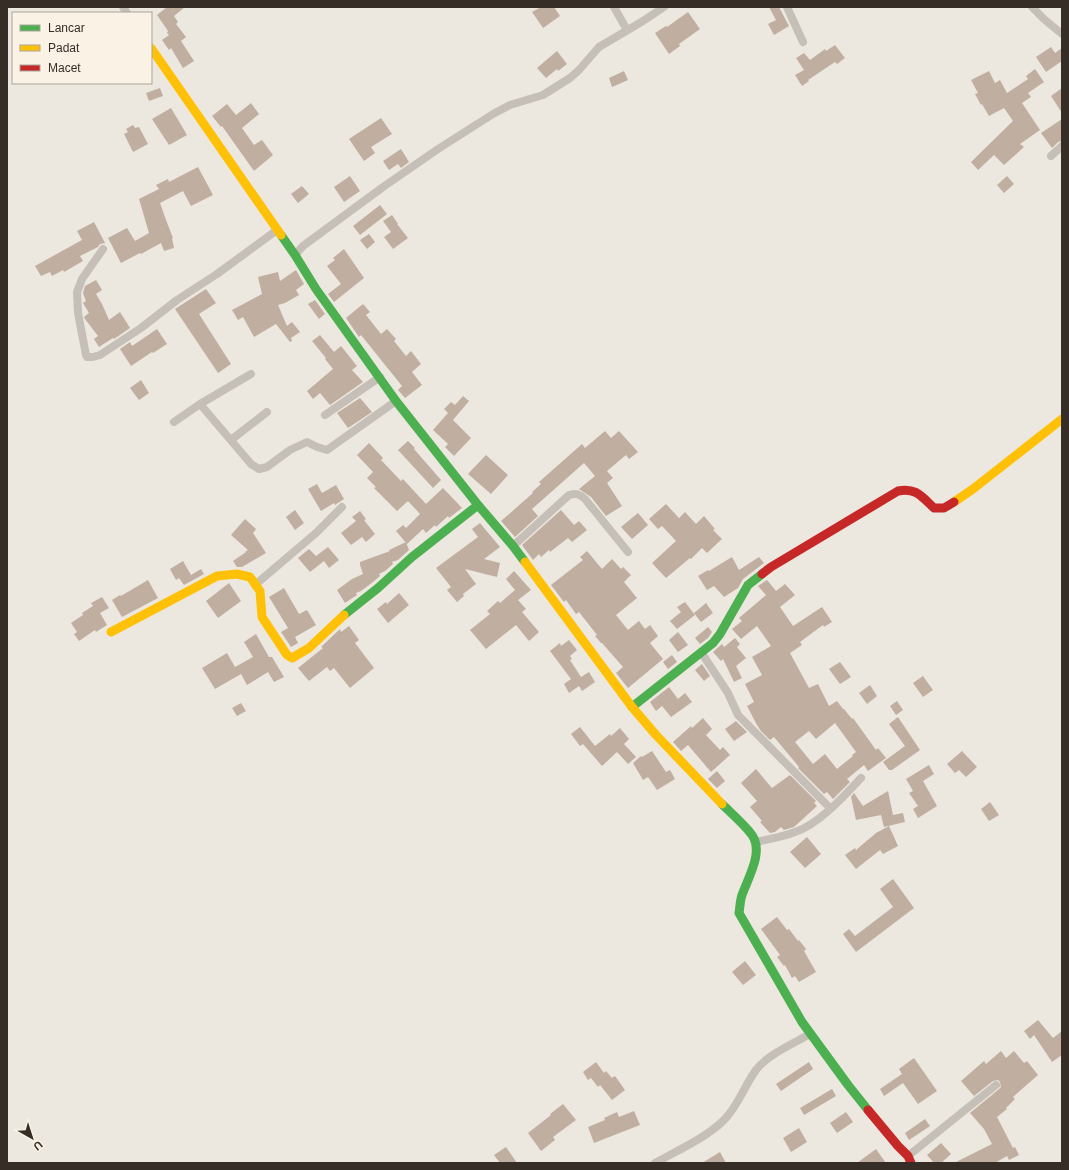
<svg xmlns="http://www.w3.org/2000/svg" width="1069" height="1170" font-family="Arial,sans-serif">
<style>
.building{fill:#c0aea0;fill-rule:evenodd}
.lines{fill:none;stroke-linecap:round;stroke-linejoin:round}
.street{stroke:#c5bfb8;stroke-width:8}
.fast{stroke:#4caf50;stroke-width:9}
.slow{stroke:#ffc107;stroke-width:9}
.jam{stroke:#c62828;stroke-width:9}
</style>
<rect width="100%" height="100%" fill="#ece8df"/>
<!-- building -->
<path class="building" d="M 167,7 L 185,7 L 174,16 L 178,22 L 176,24 L 186,37 L 181,41 L 194,61 L 183,68 L 171,48 L 169,50 L 162,40 L 169,35 L 167,33 L 168,31 L 157,15 Z
M 541,7 L 554,7 L 560,16 L 543,28 L 532,12 Z
M 769,7 L 779,7 L 789,26 L 774,35 L 768,24 L 776,20 Z
M 688,12 L 700,29 L 679,44 L 680,46 L 669,54 L 655,33 L 666,26 L 667,27 Z
M 835,45 L 845,58 L 837,64 L 835,62 L 808,80 L 809,81 L 802,86 L 795,75 L 804,70 L 796,58 L 804,53 L 810,60 L 825,49 L 826,51 Z
M 1051,47 L 1055,53 L 1062,48 L 1062,61 L 1046,72 L 1036,57 Z
M 557,51 L 567,64 L 558,71 L 557,69 L 546,78 L 537,68 Z
M 1035,69 L 1044,82 L 1028,93 L 1031,97 L 1022,103 L 1040,130 L 1020,144 L 1024,147 L 1004,165 L 994,155 L 978,170 L 971,162 L 1013,121 L 1004,108 L 989,116 L 982,104 L 981,105 L 975,94 L 978,93 L 971,80 L 989,71 L 995,83 L 1000,80 L 1007,93 L 1028,79 L 1026,76 Z
M 624,71 L 628,80 L 612,87 L 609,78 Z
M 160,88 L 163,96 L 149,101 L 146,93 Z
M 1062,88 L 1062,113 L 1051,96 Z
M 251,103 L 259,114 L 242,128 L 254,145 L 262,140 L 273,155 L 254,171 L 222,126 L 221,127 L 212,116 L 227,104 L 236,115 Z
M 171,108 L 187,135 L 169,145 L 152,119 Z
M 381,118 L 392,134 L 371,147 L 375,153 L 364,161 L 349,139 Z
M 1062,119 L 1062,141 L 1058,142 L 1052,148 L 1041,133 Z
M 133,125 L 135,128 L 139,127 L 148,144 L 133,152 L 124,134 L 128,132 L 126,129 Z
M 401,149 L 409,162 L 401,168 L 398,164 L 389,170 L 383,161 Z
M 198,167 L 213,195 L 191,206 L 183,191 L 160,203 L 166,220 L 173,238 L 172,238 L 174,248 L 164,251 L 161,243 L 141,254 L 140,253 L 121,263 L 108,238 L 127,228 L 135,241 L 149,233 L 139,199 L 159,189 L 156,185 L 168,179 L 169,182 Z
M 350,176 L 360,191 L 344,202 L 334,187 Z
M 1007,176 L 1014,184 L 1004,193 L 997,185 Z
M 302,186 L 309,194 L 298,203 L 291,194 Z
M 380,205 L 387,214 L 360,235 L 353,226 Z
M 392,215 L 398,224 L 397,224 L 408,238 L 393,249 L 384,237 L 391,232 L 383,221 Z
M 94,222 L 105,243 L 100,244 L 98,247 L 80,256 L 83,261 L 64,272 L 63,270 L 52,276 L 50,272 L 41,276 L 35,266 L 82,240 L 77,231 Z
M 369,234 L 375,242 L 367,249 L 360,240 Z
M 344,249 L 364,278 L 334,302 L 328,294 L 341,284 L 327,266 L 335,260 L 333,258 Z
M 296,270 L 304,284 L 296,290 L 299,295 L 285,303 L 278,305 L 287,326 L 292,322 L 300,332 L 291,338 L 292,341 L 290,342 L 276,324 L 254,337 L 243,317 L 238,320 L 232,310 L 262,294 L 258,277 L 278,272 L 280,281 Z
M 96,280 L 102,290 L 96,294 L 102,304 L 109,320 L 120,312 L 130,328 L 114,339 L 113,338 L 99,347 L 94,339 L 98,336 L 85,319 L 84,317 L 89,313 L 83,303 L 86,301 L 83,293 L 85,286 Z
M 206,289 L 216,303 L 199,314 L 231,364 L 218,373 L 175,309 Z
M 315,300 L 325,314 L 319,319 L 308,304 Z
M 363,304 L 370,312 L 366,315 L 381,334 L 387,329 L 396,339 L 394,341 L 406,356 L 411,351 L 421,364 L 412,372 L 422,385 L 405,398 L 398,390 L 402,386 L 361,335 L 359,337 L 346,318 Z
M 157,329 L 167,344 L 153,353 L 152,352 L 131,366 L 120,349 L 130,342 L 132,346 Z
M 320,335 L 334,352 L 341,346 L 357,366 L 352,370 L 363,382 L 330,405 L 320,393 L 313,399 L 307,391 L 333,369 L 325,359 L 326,358 L 312,341 Z
M 141,380 L 149,393 L 139,400 L 130,388 Z
M 463,396 L 469,401 L 453,420 L 471,438 L 454,456 L 445,447 L 448,444 L 433,430 L 448,413 L 444,409 L 451,402 L 455,405 Z
M 360,398 L 372,412 L 348,428 L 337,413 Z
M 605,431 L 611,438 L 619,431 L 638,452 L 629,459 L 626,455 L 607,471 L 613,478 L 607,483 L 622,506 L 606,516 L 591,497 L 579,489 L 595,476 L 584,463 L 532,509 L 538,516 L 515,537 L 501,521 L 533,493 L 532,492 L 541,484 L 539,482 L 582,444 L 585,448 Z
M 408,441 L 415,448 L 414,449 L 441,480 L 433,488 L 398,450 Z
M 369,443 L 383,458 L 381,460 L 401,481 L 403,479 L 426,504 L 443,488 L 462,508 L 449,518 L 448,516 L 436,527 L 435,525 L 426,533 L 423,529 L 407,544 L 396,531 L 403,525 L 406,528 L 420,514 L 408,501 L 397,511 L 374,488 L 376,487 L 367,478 L 373,472 L 357,455 Z
M 486,455 L 508,475 L 491,494 L 468,474 Z
M 317,484 L 322,493 L 336,485 L 344,499 L 335,505 L 334,503 L 321,511 L 308,489 Z
M 666,504 L 679,518 L 685,512 L 696,524 L 704,516 L 715,529 L 713,530 L 722,539 L 707,553 L 702,548 L 691,559 L 690,558 L 666,578 L 652,563 L 676,541 L 662,526 L 658,529 L 649,519 Z
M 295,510 L 304,523 L 295,530 L 286,517 Z
M 561,510 L 574,525 L 579,521 L 587,530 L 572,542 L 568,538 L 550,552 L 549,550 L 541,557 L 539,554 L 533,560 L 522,545 Z
M 360,511 L 366,519 L 364,520 L 375,534 L 366,542 L 362,537 L 351,545 L 341,533 L 356,521 L 352,517 Z
M 638,513 L 648,525 L 632,539 L 621,527 Z
M 245,519 L 256,529 L 253,533 L 266,553 L 242,567 L 237,567 L 233,561 L 246,552 L 245,552 L 248,550 L 231,535 Z
M 480,523 L 500,547 L 484,559 L 500,563 L 497,577 L 465,569 L 476,584 L 463,594 L 464,596 L 457,602 L 447,590 L 451,587 L 436,568 L 478,537 L 472,529 Z
M 406,542 L 409,550 L 398,560 L 392,562 L 393,564 L 385,571 L 379,574 L 380,576 L 373,582 L 361,591 L 356,593 L 357,595 L 345,603 L 337,590 L 352,579 L 363,574 L 360,565 L 360,562 L 390,551 L 389,550 Z
M 328,547 L 339,560 L 329,568 L 324,561 L 310,572 L 298,558 L 309,549 L 316,556 Z
M 587,551 L 602,569 L 612,559 L 621,569 L 623,567 L 631,575 L 624,582 L 637,598 L 616,615 L 628,630 L 639,621 L 645,629 L 650,625 L 658,636 L 650,643 L 663,659 L 628,688 L 616,673 L 623,667 L 602,643 L 601,643 L 595,636 L 597,635 L 579,612 L 576,614 L 566,600 L 564,602 L 551,585 L 583,560 L 580,557 Z
M 732,557 L 739,570 L 759,557 L 764,563 L 743,579 L 738,588 L 724,597 L 714,586 L 707,590 L 698,576 L 708,570 L 709,571 Z
M 183,561 L 191,575 L 201,569 L 204,574 L 184,585 L 179,578 L 176,580 L 170,569 Z
M 514,571 L 531,590 L 518,600 L 526,609 L 522,612 L 539,632 L 529,641 L 516,625 L 486,649 L 470,630 L 490,614 L 487,611 L 498,601 L 500,603 L 515,590 L 506,579 Z
M 148,580 L 158,598 L 122,617 L 112,600 L 120,595 L 121,596 Z
M 767,580 L 776,591 L 785,584 L 795,595 L 780,607 L 793,626 L 822,607 L 832,622 L 824,627 L 823,625 L 800,642 L 802,645 L 790,653 L 809,688 L 818,684 L 829,706 L 837,701 L 843,709 L 844,709 L 852,719 L 853,718 L 876,750 L 878,748 L 886,758 L 868,771 L 864,765 L 847,779 L 850,782 L 833,799 L 827,792 L 824,794 L 798,768 L 799,767 L 774,737 L 770,740 L 761,731 L 757,725 L 747,706 L 754,702 L 745,684 L 762,675 L 752,657 L 771,646 L 757,626 L 741,639 L 732,629 L 742,621 L 739,618 L 766,595 L 758,586 ZM 835,723 L 856,752 L 852,755 L 853,756 L 837,769 L 825,754 L 813,764 L 795,742 L 809,731 L 816,739 Z
M 229,583 L 241,601 L 218,618 L 206,601 Z
M 284,588 L 299,614 L 307,610 L 316,625 L 295,637 L 298,643 L 291,647 L 281,632 L 288,628 L 269,597 Z
M 399,593 L 409,605 L 388,623 L 377,609 L 386,602 L 387,604 Z
M 102,597 L 109,608 L 100,613 L 107,625 L 96,632 L 95,630 L 79,641 L 74,634 L 77,632 L 71,623 L 83,615 L 82,613 L 93,606 L 91,603 Z
M 685,602 L 695,615 L 677,629 L 670,621 L 681,612 L 677,607 Z
M 706,603 L 713,613 L 701,622 L 694,613 Z
M 349,626 L 359,640 L 355,643 L 374,668 L 350,688 L 334,668 L 330,671 L 327,667 L 309,681 L 298,668 L 323,648 L 321,647 L 340,629 L 341,632 Z
M 708,627 L 712,632 L 708,638 L 700,644 L 695,638 Z
M 678,632 L 688,645 L 678,652 L 669,640 Z
M 256,634 L 269,657 L 272,657 L 284,677 L 274,682 L 268,672 L 247,685 L 241,674 L 215,689 L 202,668 L 227,653 L 235,667 L 253,657 L 244,642 Z
M 735,638 L 740,644 L 737,647 L 746,658 L 736,666 L 742,678 L 734,682 L 723,659 L 721,661 L 713,652 L 722,644 L 724,647 Z
M 569,640 L 577,650 L 570,656 L 572,659 L 570,660 L 581,677 L 589,672 L 595,682 L 582,691 L 579,686 L 569,693 L 564,684 L 571,679 L 550,651 L 560,643 L 561,646 Z
M 672,655 L 677,662 L 668,669 L 663,662 Z
M 840,662 L 851,677 L 840,684 L 829,669 Z
M 702,664 L 710,676 L 704,681 L 695,670 Z
M 923,676 L 933,690 L 923,697 L 913,683 Z
M 870,685 L 877,696 L 867,704 L 859,693 Z
M 669,687 L 678,699 L 685,693 L 692,702 L 671,717 L 662,706 L 656,711 L 650,702 Z
M 897,701 L 903,710 L 896,715 L 890,706 Z
M 241,703 L 246,711 L 237,716 L 232,708 Z
M 898,717 L 920,750 L 892,770 L 889,770 L 883,762 L 905,746 L 889,724 Z
M 703,718 L 712,729 L 706,735 L 720,750 L 723,747 L 730,755 L 711,772 L 688,745 L 681,751 L 673,742 L 691,726 L 692,728 Z
M 736,721 L 747,732 L 734,741 L 725,729 Z
M 580,727 L 595,746 L 610,734 L 611,736 L 620,728 L 629,739 L 624,744 L 636,757 L 628,764 L 617,752 L 602,766 L 583,744 L 580,746 L 571,734 Z
M 652,751 L 666,772 L 670,770 L 675,779 L 657,790 L 648,777 L 643,780 L 633,763 L 641,756 L 642,757 Z
M 962,751 L 977,767 L 966,777 L 959,770 L 955,773 L 947,764 Z
M 929,765 L 934,774 L 923,781 L 937,806 L 918,818 L 913,809 L 918,806 L 909,793 L 913,791 L 906,779 Z
M 756,769 L 772,788 L 790,775 L 816,801 L 814,803 L 817,806 L 794,827 L 784,830 L 781,827 L 775,832 L 770,833 L 760,822 L 762,821 L 750,807 L 757,801 L 741,783 Z
M 717,771 L 725,781 L 717,788 L 708,779 Z
M 888,791 L 893,815 L 903,813 L 905,822 L 884,827 L 881,815 L 856,820 L 851,797 L 854,793 L 863,806 Z
M 990,802 L 999,815 L 989,821 L 981,809 Z
M 889,826 L 898,846 L 883,854 L 880,850 L 856,869 L 845,855 L 855,848 L 856,850 L 876,833 Z
M 807,837 L 821,854 L 805,868 L 790,852 Z
M 893,879 L 914,908 L 856,952 L 843,934 L 849,929 L 855,936 L 893,907 L 880,889 Z
M 777,917 L 787,930 L 789,929 L 798,941 L 799,940 L 806,949 L 804,951 L 816,972 L 799,982 L 795,976 L 792,978 L 785,965 L 784,966 L 777,957 L 780,955 L 761,929 Z
M 745,961 L 756,975 L 743,985 L 732,972 Z
M 1038,1020 L 1053,1038 L 1062,1031 L 1062,1055 L 1052,1062 L 1034,1035 L 1030,1039 L 1024,1031 Z
M 1001,1051 L 1006,1058 L 1014,1051 L 1024,1063 L 1027,1061 L 1038,1075 L 1013,1097 L 1015,1099 L 1006,1108 L 1007,1109 L 997,1117 L 1013,1148 L 1015,1147 L 1019,1155 L 1009,1160 L 1007,1156 L 995,1163 L 954,1163 L 992,1144 L 984,1129 L 970,1113 L 999,1089 L 1001,1087 L 1000,1082 L 998,1080 L 993,1081 L 974,1096 L 961,1081 L 984,1061 L 986,1064 Z
M 914,1058 L 937,1091 L 918,1104 L 903,1083 L 884,1096 L 880,1089 L 902,1074 L 899,1069 Z
M 596,1062 L 604,1073 L 606,1071 L 612,1078 L 615,1076 L 625,1090 L 612,1100 L 600,1085 L 598,1087 L 591,1078 L 588,1080 L 583,1072 Z
M 809,1062 L 813,1069 L 781,1091 L 776,1084 Z
M 832,1089 L 836,1096 L 804,1115 L 800,1108 Z
M 563,1104 L 576,1120 L 553,1137 L 555,1140 L 541,1151 L 528,1133 L 551,1115 L 550,1114 Z
M 634,1111 L 640,1125 L 594,1143 L 588,1127 L 605,1120 L 604,1118 L 617,1112 L 619,1117 Z
M 846,1112 L 853,1122 L 837,1133 L 830,1123 Z
M 925,1119 L 930,1126 L 909,1140 L 905,1133 Z
M 799,1128 L 807,1142 L 791,1152 L 783,1138 Z
M 941,1143 L 951,1154 L 941,1163 L 934,1163 L 927,1155 Z
M 506,1147 L 517,1163 L 500,1163 L 494,1155 Z
M 876,1149 L 886,1163 L 857,1163 Z
M 720,1152 L 726,1163 L 702,1163 Z"/>
<g class="lines">
<!-- street -->
<path class="street" d="M 123,7 L 127,13
M 614,7 L 627,30
M 787,7 L 803,42
M 1032,7 L 1045,20 L 1062,34
M 1051,156 L 1062,146
M 103,249 L 82,279 L 77,292 L 78,313 L 86,355 L 87,357 L 93,357 L 100,355 L 141,328 L 177,300 L 217,274 L 277,230
M 295,255 L 303,246 L 383,187 L 438,149 L 493,114 L 510,105 L 543,95 L 570,78 L 579,70 L 599,47 L 643,21 L 664,7
M 200,404 L 251,464 L 259,469 L 267,467 L 290,450 L 307,442 L 317,447 L 327,450 L 396,401
M 325,415 L 380,377
M 174,422 L 200,404 L 251,374
M 231,440 L 267,412
M 513,546 L 569,495 C 576,493 580,494 585,499 L 628,552
M 255,585 L 316,533 L 342,507
M 701,652 L 728,693 L 738,715 L 830,808
M 756,842 C 769,839 782,837 795,832 C 818,825 844,796 861,778
M 908,1156 L 996,1085
M 655,1163 C 678,1150 704,1139 723,1121 C 738,1107 744,1086 756,1070 C 767,1055 794,1043 810,1034"/>
<!-- fast -->
<path class="fast" d="M 281,235 L 295,255 L 316,289 L 396,401 L 478,505 L 513,546 L 525,562
M 344,615 L 378,588 L 412,557 L 478,505
M 632,707 L 713,643 L 720,634 L 748,585 L 762,574
M 722,804 C 731,813 745,825 752,835 C 764,852 748,878 742,895 C 740,901 740,907 739,913 L 802,1022 L 848,1085 L 868,1110"/>
<!-- slow -->
<path class="slow" d="M 151,48 L 281,235
M 954,502 L 973,489 L 1062,419
M 525,562 L 632,707 L 656,735 L 722,804
M 111,632 L 217,576 L 237,574 L 250,577 L 260,591 L 262,617 L 287,655 L 292,658 L 309,648 L 344,615"/>
<!-- jam -->
<path class="jam" d="M 762,574 L 771,567 L 898,491 C 916,487 922,497 934,508 L 944,508 L 954,502
M 868,1110 L 898,1146 L 908,1156 L 911,1163"/>
</g>
<!-- border -->
<rect width="1069" height="1170" fill="none" stroke="#352d26" stroke-width="16"/>
<!-- legend -->
<rect x="12" y="12" width="140" height="72" fill="#f9f2e5" stroke="#aba399"/>
<rect x="20" y="25" width="20" height="6" fill="#4caf50" stroke="#aba399"/>
<text x="48" y="32" font-size="12" fill="#352d26">Lancar</text>
<rect x="20" y="45" width="20" height="6" fill="#ffc107" stroke="#aba399"/>
<text x="48" y="52" font-size="12" fill="#352d26">Padat</text>
<rect x="20" y="65" width="20" height="6" fill="#c62828" stroke="#aba399"/>
<text x="48" y="72" font-size="12" fill="#352d26">Macet</text>
<!-- north arrow -->
<g transform="translate(32 1138) rotate(141)" stroke="#f9f2e5" stroke-width="3" paint-order="stroke">
<path d="M0-3L7 15L0 10L-7 15Z" fill="#352d26"/>
<text y="-6" font-size="11" font-weight="bold" text-anchor="middle" fill="#352d26">U</text>
</g>
</svg>
